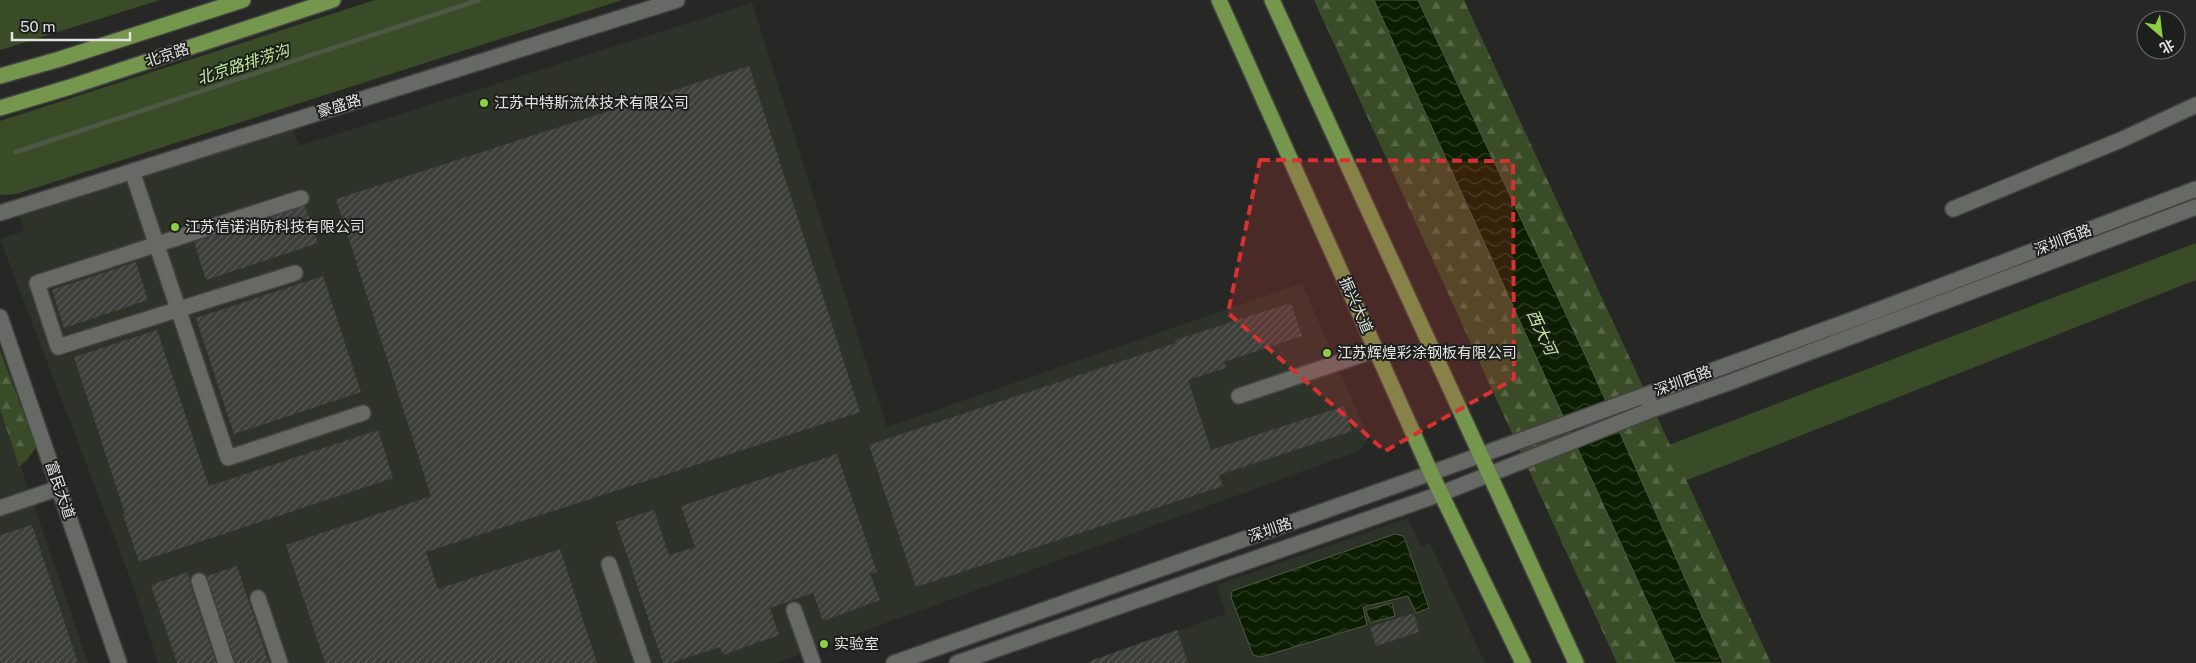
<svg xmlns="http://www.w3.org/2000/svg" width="2196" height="663" font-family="'Public Sans','Noto Sans SC',sans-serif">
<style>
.built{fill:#2e332a}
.green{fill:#394c27}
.forest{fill:url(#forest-firs)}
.water{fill:url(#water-waves);stroke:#4d5944}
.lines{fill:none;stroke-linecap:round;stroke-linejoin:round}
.stream{stroke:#4d5944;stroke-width:4.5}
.building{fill:url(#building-hatch)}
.minor-casing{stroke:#434441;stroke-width:18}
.major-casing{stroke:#434441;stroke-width:18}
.minor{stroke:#676965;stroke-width:15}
.major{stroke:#74974d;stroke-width:15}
.marked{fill:#d73131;fill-opacity:0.2;stroke:#d73131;stroke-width:4;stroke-dasharray:10 6;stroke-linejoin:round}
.poi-dot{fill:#8dce44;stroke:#1d1f1c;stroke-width:2}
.labels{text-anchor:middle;stroke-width:4;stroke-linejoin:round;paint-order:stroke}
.street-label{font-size:15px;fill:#e3e4e2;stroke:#1d1f1c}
.poi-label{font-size:15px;fill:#e3e4e2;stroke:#1d1f1c;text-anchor:start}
.water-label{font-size:16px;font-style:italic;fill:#c2ec9c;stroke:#1d1f1c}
</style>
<defs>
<pattern id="forest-firs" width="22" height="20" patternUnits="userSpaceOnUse" patternTransform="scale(1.25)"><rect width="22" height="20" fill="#394c27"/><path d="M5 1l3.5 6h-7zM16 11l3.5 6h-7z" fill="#566646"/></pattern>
<pattern id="water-waves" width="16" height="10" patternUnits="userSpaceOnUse" patternTransform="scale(1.25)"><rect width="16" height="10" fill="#0d1e00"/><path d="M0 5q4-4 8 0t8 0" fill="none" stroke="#303f25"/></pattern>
<pattern id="building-hatch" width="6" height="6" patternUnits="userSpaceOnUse" patternTransform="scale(1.25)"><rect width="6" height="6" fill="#3c3e3a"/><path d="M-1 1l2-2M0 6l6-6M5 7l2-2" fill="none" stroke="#585a56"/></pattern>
</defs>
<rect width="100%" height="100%" fill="#272825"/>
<!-- built -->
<path class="built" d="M 752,3 L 887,427 L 1302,283 L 1369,439 L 1359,451 L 776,663 L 158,663 L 132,583 L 0,239 L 24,231 L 19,216 L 293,130 L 299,146 Z
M 0,406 L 88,663 L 0,663 Z
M 1408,518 L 1421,547 L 1430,543 L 1485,663 L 1085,663 L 1226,614 L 1217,585 Z"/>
<!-- green -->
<path class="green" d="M 0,0 L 160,0 L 0,50 Z
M 375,0 L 622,0 L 16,194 L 0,195 L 0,121 Z
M 2196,243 L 2196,280 L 1685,481 L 1669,445 Z"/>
<!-- forest -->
<path class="forest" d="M 1314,0 L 1464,0 L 1771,663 L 1617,663 Z
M 0,350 L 36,447 L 27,460 L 19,466 L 0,409 Z"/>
<!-- water -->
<path class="water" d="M 1374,0 L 1418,0 L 1586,357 L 1723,663 L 1675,663 Z
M 1395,534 L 1403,536 L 1405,539 L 1429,608 L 1416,613 L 1408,596 L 1363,607 L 1367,625 L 1261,657 L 1253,655 L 1231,597 L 1232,591 Z
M 1392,603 L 1395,616 L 1370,623 L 1366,610 Z"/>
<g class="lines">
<!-- stream -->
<path class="stream" d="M 16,152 L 479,0"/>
</g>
<!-- building -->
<path class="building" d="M 749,66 L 860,412 L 426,552 L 438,589 L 560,549 L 597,663 L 325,663 L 286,545 L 431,496 L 336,199 Z
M 305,206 L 318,243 L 206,280 L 194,242 Z
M 136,262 L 148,300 L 64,328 L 52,290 Z
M 323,276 L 361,392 L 234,434 L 196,318 Z
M 1291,303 L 1302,336 L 1224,362 L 1226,368 L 1188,380 L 1211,450 L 1344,406 L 1352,431 L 1219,475 L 1223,486 L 916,587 L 869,445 L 1176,343 L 1175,340 Z
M 157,330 L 209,486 L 378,430 L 393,478 L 139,562 L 123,514 L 125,514 L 74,357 Z
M 837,454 L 877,572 L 870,574 L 880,600 L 823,621 L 813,593 L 770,608 L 779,635 L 723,655 L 720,647 L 671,663 L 663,663 L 616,522 L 654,510 L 669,555 L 695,547 L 681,506 Z
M 32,525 L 78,663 L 0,663 L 0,535 Z
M 237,566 L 269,663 L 235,663 L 207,576 Z
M 188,572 L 190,584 L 216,663 L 177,663 L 151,585 Z
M 1414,613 L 1419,632 L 1376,646 L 1370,627 Z
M 1177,630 L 1188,663 L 1090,663 L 1090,661 Z"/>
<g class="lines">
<defs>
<path id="minor" d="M 132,171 L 228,458 L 363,413
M 1953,209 L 2123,139 L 2196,105
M 0,213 L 677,0
M 295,273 L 58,347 L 37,283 L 301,198
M 0,317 L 119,663
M 1239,396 L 1376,350
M 1648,400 L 1651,410 L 1725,384 L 2196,207
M 0,508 L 59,488
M 609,564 L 643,663
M 199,581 L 226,663
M 258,598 L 280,663
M 794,610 L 813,663
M 894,663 L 1431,473 L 1857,318 L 2196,189
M 957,663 L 1440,494 L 1651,410"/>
<path id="major" d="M 1219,0 L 1431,473 L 1523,663
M 1272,0 L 1576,663
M 0,76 L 60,59 L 243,0
M 0,108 L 70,87 L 333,0"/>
</defs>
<!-- minor casing -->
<use href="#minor" class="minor-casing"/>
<!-- major casing -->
<use href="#major" class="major-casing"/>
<!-- minor -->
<use href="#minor" class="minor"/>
<!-- major -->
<use href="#major" class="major"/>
</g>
<!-- marked area -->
<path class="marked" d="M 1260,160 L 1513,161 L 1514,379 L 1385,451 L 1228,313 Z"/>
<!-- markers -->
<g class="poi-dot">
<circle cx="484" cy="103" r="5"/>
<circle cx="175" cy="227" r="5"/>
<circle cx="1327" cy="353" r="5"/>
<circle cx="824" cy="644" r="5"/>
</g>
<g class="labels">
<!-- street labels -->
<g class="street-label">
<text transform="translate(167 55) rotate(-18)" y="5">北京路</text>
<text transform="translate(339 106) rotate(-17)" y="5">豪盛路</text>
<text transform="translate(2063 240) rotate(-21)" y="5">深圳西路</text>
<text transform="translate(1356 305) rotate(66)" y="5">振兴大道</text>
<text transform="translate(1683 381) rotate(-20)" y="5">深圳西路</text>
<text transform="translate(60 490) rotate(71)" y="5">富民大道</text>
<text transform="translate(1270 530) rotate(-19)" y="5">深圳路</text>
</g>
<!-- poi labels -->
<g class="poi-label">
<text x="494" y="108">江苏中特斯流体技术有限公司</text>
<text x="185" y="232">江苏信诺消防科技有限公司</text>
<text x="1337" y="358">江苏辉煌彩涂钢板有限公司</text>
<text x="834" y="649">实验室</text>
</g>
<!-- water labels -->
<g class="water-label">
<text transform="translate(243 64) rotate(-18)" y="6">北京路排涝沟</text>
<text transform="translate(1542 332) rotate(65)" y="6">西大河</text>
</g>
</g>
<!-- north arrow -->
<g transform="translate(2161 35) rotate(152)"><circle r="24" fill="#1d1f1c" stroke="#6c6e6b"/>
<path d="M0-4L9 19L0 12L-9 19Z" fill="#8dce44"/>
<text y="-8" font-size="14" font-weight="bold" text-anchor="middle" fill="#e3e4e2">北</text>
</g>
<!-- scale -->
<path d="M12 32v8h118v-8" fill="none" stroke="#e3e4e2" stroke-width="2.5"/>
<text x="20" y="32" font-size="15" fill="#e3e4e2" stroke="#1d1f1c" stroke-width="4" paint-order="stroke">50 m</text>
</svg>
